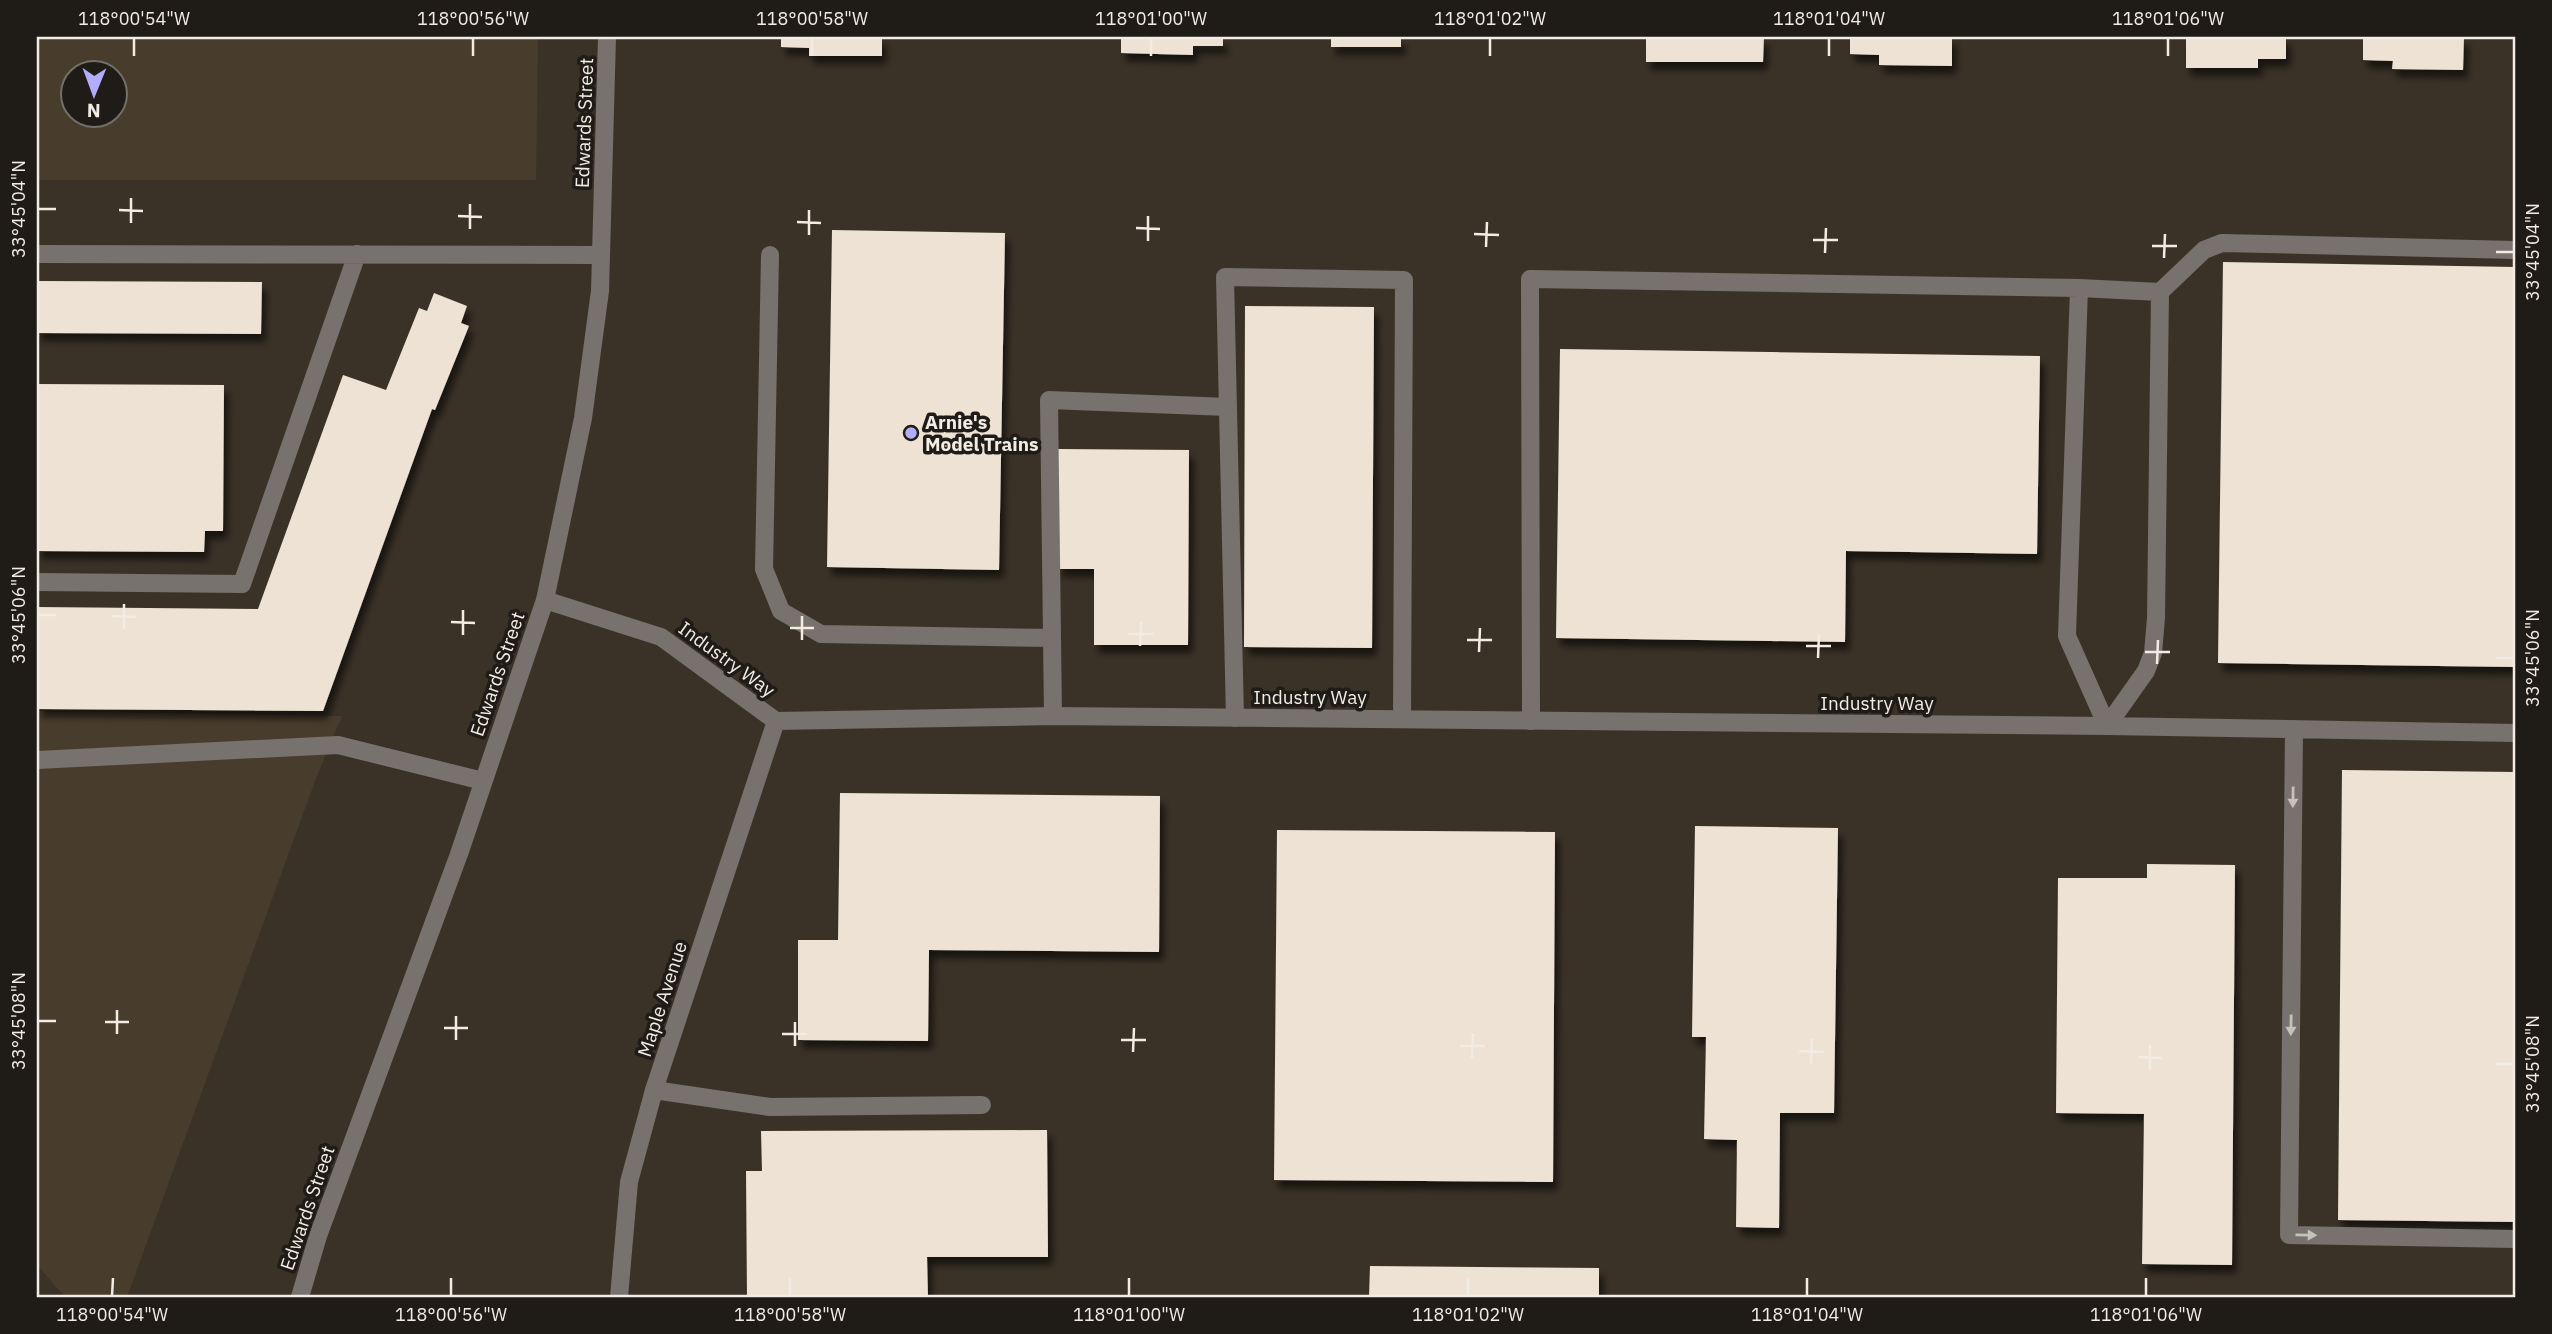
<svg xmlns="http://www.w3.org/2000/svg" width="2552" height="1334" font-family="'IBM Plex Sans',sans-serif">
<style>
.built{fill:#483c2c;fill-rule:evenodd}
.building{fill:#ede2d4;filter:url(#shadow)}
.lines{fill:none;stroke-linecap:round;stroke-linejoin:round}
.service{stroke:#77726d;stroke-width:18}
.minor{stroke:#77726d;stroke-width:18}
.tertiary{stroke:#77726d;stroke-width:18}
.oneway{fill:#c7c1bb}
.ticks{fill:none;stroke:#f2ece5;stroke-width:2.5}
.poi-dot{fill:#b1adfa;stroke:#1f1b16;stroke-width:2.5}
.labels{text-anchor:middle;stroke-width:7;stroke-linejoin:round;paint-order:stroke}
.street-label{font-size:19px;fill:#f2ece5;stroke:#1f1b16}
.poi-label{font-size:19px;font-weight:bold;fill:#f2ece5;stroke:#1f1b16;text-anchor:start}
.neatline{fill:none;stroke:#f2ece5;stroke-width:2.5}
.ticks-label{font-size:18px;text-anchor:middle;fill:#f2ece5}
</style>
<defs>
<filter id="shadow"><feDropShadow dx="4.5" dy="8" stdDeviation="3.5" flood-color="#0009"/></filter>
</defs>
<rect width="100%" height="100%" fill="#3b3227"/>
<!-- built -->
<path class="built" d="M 37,37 L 538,37 L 536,180 L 37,180 ZM 74,74 L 116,74 L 116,116 L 74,116 Z
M 37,711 L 342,716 L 318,773 L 127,1297 L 65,1297 L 37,1265 Z"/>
<!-- building -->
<path class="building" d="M 781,37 L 882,37 L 882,56 L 809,56 L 809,48 L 781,47 Z
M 1121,37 L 1223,37 L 1223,46 L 1193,46 L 1193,55 L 1121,53 Z
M 1331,37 L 1401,37 L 1401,47 L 1331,47 Z
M 1646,37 L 1764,37 L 1763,62 L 1646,62 Z
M 1850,37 L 1952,37 L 1952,66 L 1879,65 L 1879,55 L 1850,54 Z
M 2186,37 L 2286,37 L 2286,59 L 2258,59 L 2258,68 L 2186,68 Z
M 2363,37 L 2464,37 L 2463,70 L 2392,69 L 2393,61 L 2363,60 Z
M 832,230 L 1005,233 L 999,570 L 827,567 Z
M 2223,262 L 2515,267 L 2515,667 L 2218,663 Z
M 37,281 L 262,282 L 261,334 L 37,333 Z
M 434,293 L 467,306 L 461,323 L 469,326 L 435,410 L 432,409 L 323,711 L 37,709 L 37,607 L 258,609 L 343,375 L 386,390 L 419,308 L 427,311 Z
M 1245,306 L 1374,307 L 1372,648 L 1244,647 Z
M 1560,349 L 2040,356 L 2037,554 L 1846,551 L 1845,642 L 1556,638 Z
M 37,384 L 224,385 L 223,531 L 205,531 L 204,552 L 37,551 Z
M 1058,449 L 1189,450 L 1188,645 L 1094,645 L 1094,569 L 1058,569 Z
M 2342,770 L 2515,772 L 2515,1222 L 2338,1220 Z
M 840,793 L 1160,796 L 1159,952 L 929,950 L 928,1041 L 798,1040 L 798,940 L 838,940 Z
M 1695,826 L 1838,828 L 1834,1113 L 1780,1113 L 1779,1228 L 1736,1227 L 1737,1140 L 1704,1139 L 1706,1037 L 1692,1037 Z
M 1277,830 L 1555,832 L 1553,1182 L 1274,1180 Z
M 2147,864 L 2235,865 L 2232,1265 L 2142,1264 L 2144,1114 L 2056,1113 L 2058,878 L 2147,878 Z
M 1047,1130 L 1048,1257 L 927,1257 L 928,1297 L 747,1297 L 746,1171 L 762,1171 L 761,1131 Z
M 1370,1266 L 1599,1268 L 1599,1297 L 1369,1297 Z"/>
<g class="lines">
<!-- service -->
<path class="service" d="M 37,254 L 601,255
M 770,255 L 764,569 L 781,611 L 821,634 L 1052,638
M 2079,288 L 2160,292 L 2204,250 L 2222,243 L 2515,250
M 37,582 L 242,584 L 357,254
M 1053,716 L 1049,400 L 1228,407
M 1235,718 L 1225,277 L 1404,280 L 1402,719
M 1531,721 L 1530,279 L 2079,288 L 2067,636 L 2107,726
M 2107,726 L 2146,671 L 2153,653 L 2156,618 L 2160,292
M 2107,726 L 2515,733
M 2294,729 L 2289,1235 L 2515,1239
M 37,760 L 338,745 L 483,781
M 654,1090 L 770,1107 L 982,1105"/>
<!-- minor -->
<path class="minor" d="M 545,600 L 661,637 L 776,721 L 1053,716 L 2107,726
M 619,1297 L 629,1182 L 654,1090 L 776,721"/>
<!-- tertiary -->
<path class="tertiary" d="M 300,1297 L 318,1236 L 459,854 L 545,600 L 583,418 L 600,291 L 607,37"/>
</g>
<!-- one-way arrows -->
<defs><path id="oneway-solid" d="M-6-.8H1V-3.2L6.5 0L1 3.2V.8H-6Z" transform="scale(1.75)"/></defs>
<g class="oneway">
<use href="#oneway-solid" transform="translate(2293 797) rotate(91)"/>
<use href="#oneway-solid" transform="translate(2291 1025) rotate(91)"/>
<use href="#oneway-solid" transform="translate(2306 1235) rotate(1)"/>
</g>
<!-- ticks -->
<path class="ticks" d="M 134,56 L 134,38M 473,56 L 473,38M 812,56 L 812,38M 1151,56 L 1151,38M 1490,56 L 1490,38M 1829,56 L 1829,38M 2168,56 L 2168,38M 38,209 L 56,209M 119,210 L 143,211M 458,216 L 482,217M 797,222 L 821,223M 131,223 L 131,198M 1136,228 L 1160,229M 470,229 L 470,204M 1474,234 L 1499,235M 809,235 L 809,210M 1813,240 L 1838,240M 1148,241 L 1148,216M 2152,246 L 2177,246M 1486,247 L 1487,222M 2496,252 L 2514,252M 1825,253 L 1826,228M 2164,258 L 2165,234M 38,615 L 56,615M 112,616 L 136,617M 451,622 L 475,623M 790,628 L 814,628M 124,629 L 124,604M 1128,634 L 1153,634M 463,635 L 463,610M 802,640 L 802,616M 1467,640 L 1492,640M 1140,646 L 1141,622M 1806,646 L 1831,646M 1479,652 L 1480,628M 2145,652 L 2170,652M 1818,658 L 1819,634M 2496,658 L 2514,658M 2157,664 L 2158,640M 38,1021 L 56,1021M 105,1022 L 129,1022M 444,1028 L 468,1028M 117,1034 L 117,1010M 782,1034 L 807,1034M 456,1040 L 456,1016M 1121,1040 L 1146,1040M 795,1046 L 795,1022M 1460,1046 L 1485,1046M 1799,1051 L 1824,1052M 1133,1052 L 1134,1028M 2138,1057 L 2162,1058M 1472,1058 L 1473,1033M 1811,1064 L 1812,1039M 2496,1064 L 2514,1064M 2150,1070 L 2150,1045M 112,1296 L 113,1278M 451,1296 L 451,1278M 790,1296 L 790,1278M 1129,1296 L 1129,1278M 1468,1296 L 1468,1278M 1807,1296 L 1807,1278M 2146,1296 L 2146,1278"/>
<!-- markers -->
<circle class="poi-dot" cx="911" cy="433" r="7"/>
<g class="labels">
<!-- street labels -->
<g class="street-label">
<text transform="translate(584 123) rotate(-88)" y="7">Edwards Street</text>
<text transform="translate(727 659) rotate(36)" y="7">Industry Way</text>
<text transform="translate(497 674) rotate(-71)" y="7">Edwards Street</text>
<text x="1310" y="704">Industry Way</text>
<text x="1877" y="710">Industry Way</text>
<text transform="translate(662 999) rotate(-72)" y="7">Maple Avenue</text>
<text transform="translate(307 1208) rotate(-71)" y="7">Edwards Street</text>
</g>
<!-- poi labels -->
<g class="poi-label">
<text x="925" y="429">Arnie's<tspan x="925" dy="22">Model Trains</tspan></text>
</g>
</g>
<!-- border -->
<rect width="2552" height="1334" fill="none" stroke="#1f1b16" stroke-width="77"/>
<!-- north arrow -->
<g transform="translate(94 94) rotate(181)"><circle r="33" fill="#1f1b16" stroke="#736f69" stroke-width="2"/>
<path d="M0-5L12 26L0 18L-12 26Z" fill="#b1adfa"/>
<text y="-10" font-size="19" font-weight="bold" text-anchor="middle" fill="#f2ece5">N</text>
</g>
<rect x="38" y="38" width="2476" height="1258" class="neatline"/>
<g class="ticks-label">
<text x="134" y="25">118°00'54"W</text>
<text x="473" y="25">118°00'56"W</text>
<text x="812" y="25">118°00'58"W</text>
<text x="1151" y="25">118°01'00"W</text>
<text x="1490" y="25">118°01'02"W</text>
<text x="1829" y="25">118°01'04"W</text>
<text x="2168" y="25">118°01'06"W</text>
<text transform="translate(19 209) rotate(-90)" y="6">33°45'04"N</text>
<text transform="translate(2533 252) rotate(-90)" y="6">33°45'04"N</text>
<text transform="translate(19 615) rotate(-90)" y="6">33°45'06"N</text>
<text transform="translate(2533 658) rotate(-90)" y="6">33°45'06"N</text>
<text transform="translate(19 1021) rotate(-90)" y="6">33°45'08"N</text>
<text transform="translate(2533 1064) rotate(-90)" y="6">33°45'08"N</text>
<text x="112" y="1321">118°00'54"W</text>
<text x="451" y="1321">118°00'56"W</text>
<text x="790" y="1321">118°00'58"W</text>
<text x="1129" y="1321">118°01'00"W</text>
<text x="1468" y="1321">118°01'02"W</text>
<text x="1807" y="1321">118°01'04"W</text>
<text x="2146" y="1321">118°01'06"W</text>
</g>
</svg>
